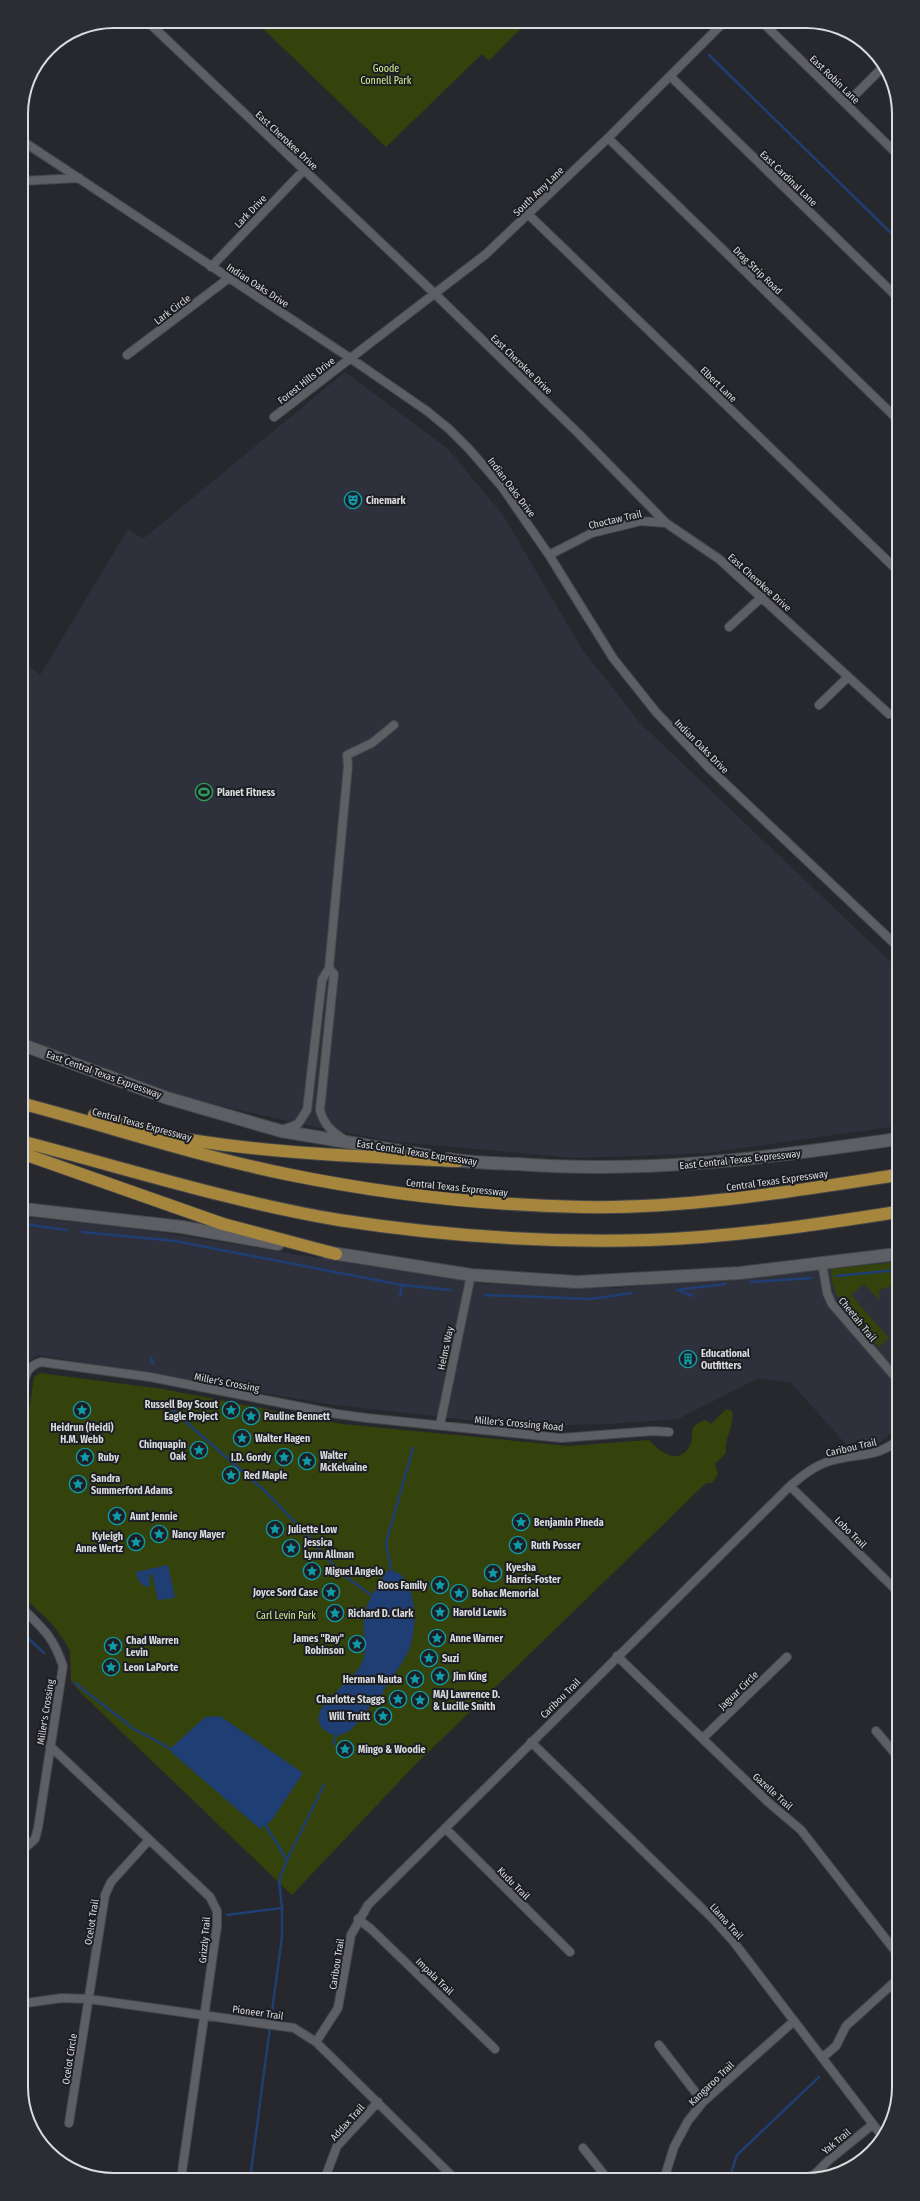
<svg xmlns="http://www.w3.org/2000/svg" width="920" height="2201" font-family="'Fira Sans Condensed',sans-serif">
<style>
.built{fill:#2e313b}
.green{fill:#34420b}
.water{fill:#1f3e73}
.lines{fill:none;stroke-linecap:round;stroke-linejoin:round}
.stream{stroke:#1f3e73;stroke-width:2.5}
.minor-casing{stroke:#454649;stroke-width:10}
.secondary-casing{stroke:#454649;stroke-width:14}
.motorway-casing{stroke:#454649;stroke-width:14}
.minor{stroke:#5e5f65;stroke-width:8}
.secondary{stroke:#5e5f65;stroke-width:12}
.motorway{stroke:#a6863d;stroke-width:12}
.labels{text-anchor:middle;stroke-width:4;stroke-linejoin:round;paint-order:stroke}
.park-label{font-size:10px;fill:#d3f390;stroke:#1d1e23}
.street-label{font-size:10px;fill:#dadbde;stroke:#1d1e23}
.poi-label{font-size:10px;font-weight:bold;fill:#dadbde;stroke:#1d1e23;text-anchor:start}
.rim{fill:none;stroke:#dadbde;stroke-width:2}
</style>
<rect width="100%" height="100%" fill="#27282d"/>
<!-- built -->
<path class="built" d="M 345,372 L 448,449 L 503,515 L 582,649 L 640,723 L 896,967 L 897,1126 L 707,1153 L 576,1158 L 397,1142 L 310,1126 L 179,1096 L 23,1038 L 22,659 L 40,675 L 128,529 L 143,539 Z
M 24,1217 L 132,1228 L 483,1284 L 617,1288 L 897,1261 L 897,1428 L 878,1444 L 851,1450 L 791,1383 L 759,1378 L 678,1419 L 609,1424 L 520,1426 L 334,1405 L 38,1355 L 24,1364 Z"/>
<!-- green -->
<path class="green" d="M 255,21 L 528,21 L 489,61 L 482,54 L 386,147 Z
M 897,1262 L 897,1284 L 879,1290 L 879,1300 L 864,1284 L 851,1295 L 889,1338 L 879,1347 C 859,1324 830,1301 831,1269 Z
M 40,1373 L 163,1389 L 342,1424 L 568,1446 L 649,1440 C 660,1453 681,1467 691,1443 C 693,1438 691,1432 693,1428 C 697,1423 701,1421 706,1420 L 711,1424 L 726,1409 L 732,1411 C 735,1425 724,1438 726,1453 L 715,1464 L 718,1474 L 712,1483 L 706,1483 L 413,1767 L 292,1895 L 82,1694 L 71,1681 L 70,1651 L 63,1639 L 53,1625 L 25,1598 L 24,1449 L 33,1383 L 34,1377 Z"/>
<!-- water -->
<path class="water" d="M 168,1565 L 175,1598 L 158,1600 L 152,1574 L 149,1575 L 150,1587 L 144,1586 L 139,1581 L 136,1572 Z
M 387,1570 L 399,1573 C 419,1592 418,1634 406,1656 C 399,1670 387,1681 382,1695 C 373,1697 359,1725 348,1732 C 344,1734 340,1735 336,1736 C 326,1732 316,1727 319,1714 C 322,1702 352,1679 361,1665 C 369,1650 362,1633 364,1617 C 366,1601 380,1584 387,1570 Z
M 220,1716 L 303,1773 L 272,1820 L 260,1829 L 171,1752 L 172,1747 L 205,1717 Z"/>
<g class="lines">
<!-- stream -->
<path class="stream" d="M 709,55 L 894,236
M 24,1224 L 66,1230
M 82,1232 L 175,1241 L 402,1285 L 450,1290
M 836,1276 L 897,1270
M 751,1282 L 811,1278
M 677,1290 L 725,1284
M 680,1291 L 693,1296
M 485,1295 L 591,1299 L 631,1293
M 400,1296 L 402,1285
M 151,1358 L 153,1364
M 162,1401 L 266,1492 L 311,1539 L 339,1572 L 374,1597
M 392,1573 L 386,1543 L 413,1448
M 25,1635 L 44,1653
M 75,1683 L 134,1729 L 173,1750
M 334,1744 L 336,1735
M 264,1823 L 287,1860
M 227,1915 L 282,1908
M 730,2176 L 737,2155 L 819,2077
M 250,2179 L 282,1936 L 282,1908 L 279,1881 L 287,1860 L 324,1785"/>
<defs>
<path id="minor" d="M 147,21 L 434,293 L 579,434 L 666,523 L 719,559 L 889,714
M 761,21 L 894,151
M 670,76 L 895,295
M 846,104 L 882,68
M 608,138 L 895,417
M 21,140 L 350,358 L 427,411 L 449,429 L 469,449 L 502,487 L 549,555 L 613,658 L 656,712 L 709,768 L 896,945
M 21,181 L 79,178
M 529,215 L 895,568
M 211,267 L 304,170
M 127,355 L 229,278
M 274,417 L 486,254 L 608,138 L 725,21
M 549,555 L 592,533 L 641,521 L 666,523
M 729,627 L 762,597
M 819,705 L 848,677
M 329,968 L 334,974 L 320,1110 C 324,1125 332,1132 345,1140
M 282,1130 L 298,1124 L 307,1110 L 322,980 L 329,968 L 348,766 L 347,755 L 372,743 L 394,725
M 822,1262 L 827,1293 L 832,1304 L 897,1379
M 24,1384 C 26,1371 29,1366 41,1362 L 150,1377 L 337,1414 L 367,1418 L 561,1438 L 653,1431 L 669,1432
M 440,1425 L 471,1275
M 790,1486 L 898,1592
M 25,1611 C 45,1630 54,1639 63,1666 L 38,1828 L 35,1839 L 25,1848
M 617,1656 L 768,1802 L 801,1830 L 899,1956
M 876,1731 L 898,1757
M 703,1738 L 787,1657
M 531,1742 L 714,1920 L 733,1941 L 882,2136
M 50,1746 L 210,1897 L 217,1911 L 217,1926 L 181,2179
M 445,1828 L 570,1952
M 358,1919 L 371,1929 L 495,2049
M 26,2003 L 62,1998 L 89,1999 L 294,2028 L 316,2042 L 454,2178
M 316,2042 L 338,2008 L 351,1935 L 368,1905 L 790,1486 C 802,1476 814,1466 830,1461 C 855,1453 874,1459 897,1441
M 659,2045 L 703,2102
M 822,2058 L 836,2046 L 846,2026 L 899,1978
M 69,2123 L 105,1895 L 111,1882 L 149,1840
M 583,2148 L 606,2177
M 814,2175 L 829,2160 L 872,2125
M 665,2176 L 674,2147 L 688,2121 L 703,2102 L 794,2021
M 325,2178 L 337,2146 L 378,2102"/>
<path id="secondary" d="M 23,1045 L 167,1098 L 281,1131 L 430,1156
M 448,1159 C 471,1163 494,1163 517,1164 C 649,1174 767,1158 897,1139
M 24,1209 L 182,1227 L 278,1244
M 326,1252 L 471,1275 L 577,1282 L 740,1273 L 897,1254"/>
<path id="motorway" d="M 24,1104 C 111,1127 198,1156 286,1174 C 383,1194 483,1205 582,1207 C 688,1209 793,1191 897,1175
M 94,1115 C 127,1123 162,1136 197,1141 C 283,1154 371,1157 458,1161
M 24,1142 C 128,1169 232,1202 339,1220 C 442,1236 545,1243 649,1240 C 732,1237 815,1225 897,1212
M 24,1154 L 223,1224 L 336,1254"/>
</defs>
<!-- minor casing -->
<use href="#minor" class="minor-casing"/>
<!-- secondary casing -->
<use href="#secondary" class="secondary-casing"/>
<!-- motorway casing -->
<use href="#motorway" class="motorway-casing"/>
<!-- minor -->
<use href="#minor" class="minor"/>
<!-- secondary -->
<use href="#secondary" class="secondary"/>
<!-- motorway -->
<use href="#motorway" class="motorway"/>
</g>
<!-- icons -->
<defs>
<symbol id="theatre-ring" viewBox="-11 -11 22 22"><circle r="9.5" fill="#1d1e23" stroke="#0f9aa8" stroke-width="1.5"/><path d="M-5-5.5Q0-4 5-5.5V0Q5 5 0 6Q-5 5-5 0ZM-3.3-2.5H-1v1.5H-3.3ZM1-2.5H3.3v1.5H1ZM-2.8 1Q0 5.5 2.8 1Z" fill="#0f9aa8"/></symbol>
<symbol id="stadium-ring" viewBox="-11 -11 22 22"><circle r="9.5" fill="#1d1e23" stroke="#2e9e5b" stroke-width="1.5"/><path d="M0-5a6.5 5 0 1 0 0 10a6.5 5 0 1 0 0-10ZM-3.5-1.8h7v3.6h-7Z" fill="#2e9e5b"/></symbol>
<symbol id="building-ring" viewBox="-11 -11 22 22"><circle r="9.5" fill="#1d1e23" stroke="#0f9aa8" stroke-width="1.5"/><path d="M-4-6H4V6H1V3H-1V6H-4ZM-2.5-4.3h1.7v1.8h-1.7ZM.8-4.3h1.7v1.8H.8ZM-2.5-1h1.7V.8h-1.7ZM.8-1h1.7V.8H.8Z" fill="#0f9aa8"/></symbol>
<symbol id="sight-ring" viewBox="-11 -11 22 22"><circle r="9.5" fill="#1d1e23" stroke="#0f9aa8" stroke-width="1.5"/><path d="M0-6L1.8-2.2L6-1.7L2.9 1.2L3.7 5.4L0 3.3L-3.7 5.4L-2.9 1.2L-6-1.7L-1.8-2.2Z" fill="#0f9aa8"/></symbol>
</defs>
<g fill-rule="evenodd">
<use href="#theatre-ring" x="343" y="490" width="20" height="20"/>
<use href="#stadium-ring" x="194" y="782" width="20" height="20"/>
<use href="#building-ring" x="678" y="1349" width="20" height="20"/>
<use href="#sight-ring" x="72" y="1400" width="20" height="20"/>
<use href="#sight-ring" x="221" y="1400" width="20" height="20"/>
<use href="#sight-ring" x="241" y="1406" width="20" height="20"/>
<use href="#sight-ring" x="232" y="1428" width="20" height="20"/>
<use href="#sight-ring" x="189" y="1440" width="20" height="20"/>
<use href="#sight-ring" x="75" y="1447" width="20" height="20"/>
<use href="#sight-ring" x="274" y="1447" width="20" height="20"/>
<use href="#sight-ring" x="297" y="1451" width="20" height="20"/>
<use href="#sight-ring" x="221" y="1465" width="20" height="20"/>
<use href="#sight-ring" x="68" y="1474" width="20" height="20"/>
<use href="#sight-ring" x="107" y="1506" width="20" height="20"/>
<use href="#sight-ring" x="511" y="1512" width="20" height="20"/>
<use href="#sight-ring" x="265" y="1519" width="20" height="20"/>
<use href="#sight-ring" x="149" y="1524" width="20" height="20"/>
<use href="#sight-ring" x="126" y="1532" width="20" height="20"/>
<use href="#sight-ring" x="508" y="1535" width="20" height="20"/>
<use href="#sight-ring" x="281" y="1538" width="20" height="20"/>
<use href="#sight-ring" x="302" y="1561" width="20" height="20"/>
<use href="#sight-ring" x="483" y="1563" width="20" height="20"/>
<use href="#sight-ring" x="430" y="1575" width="20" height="20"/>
<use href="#sight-ring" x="321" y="1582" width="20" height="20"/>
<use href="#sight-ring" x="449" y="1583" width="20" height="20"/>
<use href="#sight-ring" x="430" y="1602" width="20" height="20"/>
<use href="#sight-ring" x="325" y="1603" width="20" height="20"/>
<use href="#sight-ring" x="427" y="1628" width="20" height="20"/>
<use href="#sight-ring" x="347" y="1634" width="20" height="20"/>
<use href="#sight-ring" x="103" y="1636" width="20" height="20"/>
<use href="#sight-ring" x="419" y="1648" width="20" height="20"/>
<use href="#sight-ring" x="101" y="1657" width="20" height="20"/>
<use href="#sight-ring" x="430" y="1666" width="20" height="20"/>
<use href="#sight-ring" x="405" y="1669" width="20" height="20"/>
<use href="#sight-ring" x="388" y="1689" width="20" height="20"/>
<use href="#sight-ring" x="410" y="1690" width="20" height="20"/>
<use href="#sight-ring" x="373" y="1706" width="20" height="20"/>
<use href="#sight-ring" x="335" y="1739" width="20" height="20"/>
</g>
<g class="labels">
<!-- park labels -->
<g class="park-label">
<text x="386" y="72">Goode<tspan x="386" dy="12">Connell Park</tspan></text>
<text x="286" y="1619">Carl Levin Park</text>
</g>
<!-- street labels -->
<g class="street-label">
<text transform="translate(835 79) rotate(44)" y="4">East Robin Lane</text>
<text transform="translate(287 140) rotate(43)" y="4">East Cherokee Drive</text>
<text transform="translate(789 178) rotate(44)" y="4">East Cardinal Lane</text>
<text transform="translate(538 191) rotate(-44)" y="4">South Amy Lane</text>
<text transform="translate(250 211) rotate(-46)" y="4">Lark Drive</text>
<text transform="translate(758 270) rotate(44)" y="4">Drag Strip Road</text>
<text transform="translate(258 285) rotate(33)" y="4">Indian Oaks Drive</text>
<text transform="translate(172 309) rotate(-37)" y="4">Lark Circle</text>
<text transform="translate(522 364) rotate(44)" y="4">East Cherokee Drive</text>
<text transform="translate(306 380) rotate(-38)" y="4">Forest Hills Drive</text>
<text transform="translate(719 384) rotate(44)" y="4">Elbert Lane</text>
<text transform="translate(512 487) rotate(53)" y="4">Indian Oaks Drive</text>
<text transform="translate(615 519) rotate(-13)" y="4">Choctaw Trail</text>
<text transform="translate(760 582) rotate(42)" y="4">East Cherokee Drive</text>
<text transform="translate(702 746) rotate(45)" y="4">Indian Oaks Drive</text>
<text transform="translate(104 1074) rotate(20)" y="4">East Central Texas Expressway</text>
<text transform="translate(142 1124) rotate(15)" y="4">Central Texas Expressway</text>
<text transform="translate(417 1152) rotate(9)" y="4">East Central Texas Expressway</text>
<text transform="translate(740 1159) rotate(-6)" y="4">East Central Texas Expressway</text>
<text transform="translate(777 1180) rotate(-8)" y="4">Central Texas Expressway</text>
<text transform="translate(457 1187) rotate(6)" y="4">Central Texas Expressway</text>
<text transform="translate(858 1319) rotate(51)" y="4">Cheetah Trail</text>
<text transform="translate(445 1348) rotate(-78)" y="4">Helms Way</text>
<text transform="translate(227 1382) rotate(11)" y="4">Miller's Crossing</text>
<text transform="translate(519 1423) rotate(5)" y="4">Miller's Crossing Road</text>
<text transform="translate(851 1447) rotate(-13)" y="4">Caribou Trail</text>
<text transform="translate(851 1532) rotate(45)" y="4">Lobo Trail</text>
<text transform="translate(738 1690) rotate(-44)" y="4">Jaguar Circle</text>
<text transform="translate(560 1698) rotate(-45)" y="4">Caribou Trail</text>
<text transform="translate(45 1712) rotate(-81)" y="4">Miller's Crossing</text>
<text transform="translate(773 1791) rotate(42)" y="4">Gazelle Trail</text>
<text transform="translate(514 1883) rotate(45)" y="4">Kudu Trail</text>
<text transform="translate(727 1921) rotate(48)" y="4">Llama Trail</text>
<text transform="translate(91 1922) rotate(-81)" y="4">Ocelot Trail</text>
<text transform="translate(204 1940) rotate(-85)" y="4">Grizzly Trail</text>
<text transform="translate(336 1964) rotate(-81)" y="4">Caribou Trail</text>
<text transform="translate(435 1976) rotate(44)" y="4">Impala Trail</text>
<text transform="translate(258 2012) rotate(8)" y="4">Pioneer Trail</text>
<text transform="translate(69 2059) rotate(-81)" y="4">Ocelot Circle</text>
<text transform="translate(711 2083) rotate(-44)" y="4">Kangaroo Trail</text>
<text transform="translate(347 2122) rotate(-48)" y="4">Addax Trail</text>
<text transform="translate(836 2141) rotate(-40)" y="4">Yak Trail</text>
</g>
<!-- poi labels -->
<g class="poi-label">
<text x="366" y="504">Cinemark</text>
<text x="217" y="796">Planet Fitness</text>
<text x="701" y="1357">Educational<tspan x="701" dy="12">Outfitters</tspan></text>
<text x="218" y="1408" text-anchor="end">Russell Boy Scout<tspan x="218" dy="12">Eagle Project</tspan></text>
<text x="264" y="1420">Pauline Bennett</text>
<text x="82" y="1431" text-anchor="middle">Heidrun (Heidi)<tspan x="82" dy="12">H.M. Webb</tspan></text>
<text x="255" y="1442">Walter Hagen</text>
<text x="186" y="1448" text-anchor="end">Chinquapin<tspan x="186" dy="12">Oak</tspan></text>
<text x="320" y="1459">Walter<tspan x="320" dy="12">McKelvaine</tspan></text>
<text x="98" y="1461">Ruby</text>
<text x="271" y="1461" text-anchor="end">I.D. Gordy</text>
<text x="244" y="1479">Red Maple</text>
<text x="91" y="1482">Sandra<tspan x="91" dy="12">Summerford Adams</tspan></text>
<text x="130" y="1520">Aunt Jennie</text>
<text x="534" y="1526">Benjamin Pineda</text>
<text x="288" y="1533">Juliette Low</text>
<text x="172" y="1538">Nancy Mayer</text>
<text x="123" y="1540" text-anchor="end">Kyleigh<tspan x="123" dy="12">Anne Wertz</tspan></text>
<text x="304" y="1546">Jessica<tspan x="304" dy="12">Lynn Allman</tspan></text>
<text x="531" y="1549">Ruth Posser</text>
<text x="506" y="1571">Kyesha<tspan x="506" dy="12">Harris-Foster</tspan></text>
<text x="325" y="1575">Miguel Angelo</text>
<text x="427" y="1589" text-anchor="end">Roos Family</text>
<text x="318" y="1596" text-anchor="end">Joyce Sord Case</text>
<text x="472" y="1597">Bohac Memorial</text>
<text x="453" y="1616">Harold Lewis</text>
<text x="348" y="1617">Richard D. Clark</text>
<text x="344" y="1642" text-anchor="end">James "Ray"<tspan x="344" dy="12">Robinson</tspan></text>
<text x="450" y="1642">Anne Warner</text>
<text x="126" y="1644">Chad Warren<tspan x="126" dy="12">Levin</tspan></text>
<text x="442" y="1662">Suzi</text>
<text x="124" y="1671">Leon LaPorte</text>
<text x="453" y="1680">Jim King</text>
<text x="402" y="1683" text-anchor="end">Herman Nauta</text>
<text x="433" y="1698">MAJ Lawrence D.<tspan x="433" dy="12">&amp; Lucille Smith</tspan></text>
<text x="385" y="1703" text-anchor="end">Charlotte Staggs</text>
<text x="370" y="1720" text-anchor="end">Will Truitt</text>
<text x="358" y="1753">Mingo &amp; Woodie</text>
</g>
</g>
<!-- crop -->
<path d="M0 0H920V2201H0ZM114 28H806A86 86 0 0 1 892 114V2087A86 86 0 0 1 806 2173H114A86 86 0 0 1 28 2087V114A86 86 0 0 1 114 28Z" fill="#2c2d32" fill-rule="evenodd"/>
<path class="rim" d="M114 28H806A86 86 0 0 1 892 114V2087A86 86 0 0 1 806 2173H114A86 86 0 0 1 28 2087V114A86 86 0 0 1 114 28Z"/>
</svg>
